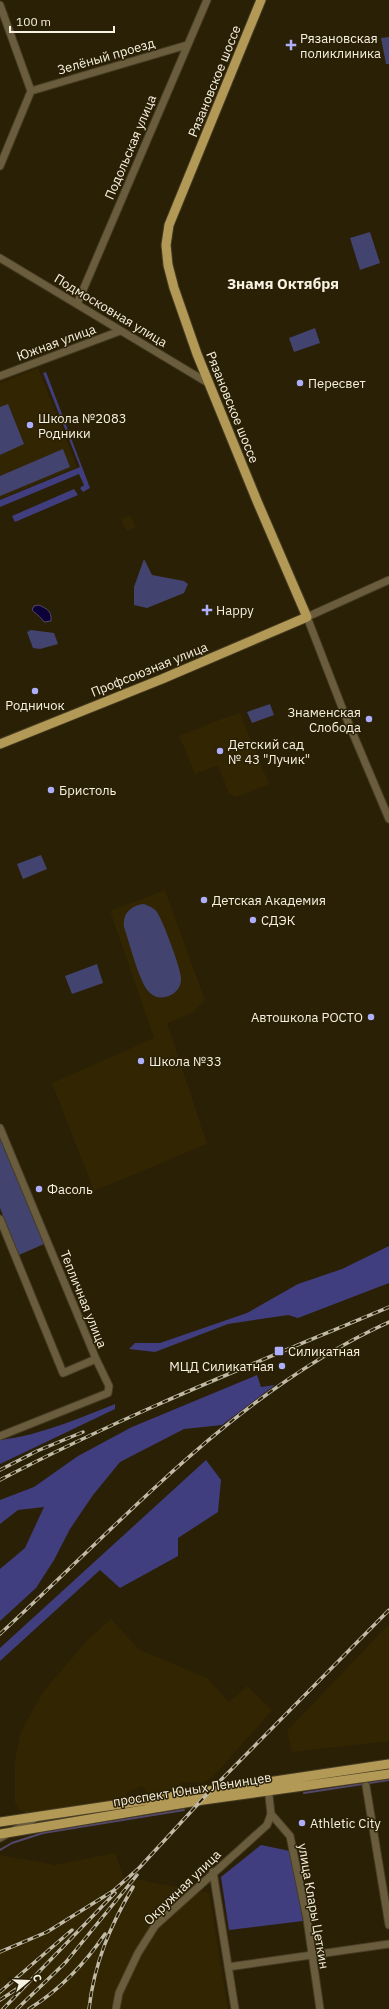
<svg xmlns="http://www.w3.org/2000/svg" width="389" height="2009" font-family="'IBM Plex Sans',sans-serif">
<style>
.built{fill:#322502}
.green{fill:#434370}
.forest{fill:#413e80}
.water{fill:#0d0039;stroke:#53486b}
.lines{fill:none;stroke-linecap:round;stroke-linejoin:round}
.stream{stroke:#53486b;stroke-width:2}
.minor-casing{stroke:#473d24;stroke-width:9}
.major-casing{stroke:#473d24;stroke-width:11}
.minor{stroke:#695d3e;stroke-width:7}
.major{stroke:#b39956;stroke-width:9}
.rail-casing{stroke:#c1baa7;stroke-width:3.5}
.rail{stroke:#2a2005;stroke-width:2;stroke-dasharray:6;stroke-linecap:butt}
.poi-dot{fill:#adaffb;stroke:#2a2005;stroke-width:1.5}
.labels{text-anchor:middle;stroke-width:3;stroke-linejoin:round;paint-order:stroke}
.poi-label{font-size:13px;fill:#f7f1e1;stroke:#2a2005;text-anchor:start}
.street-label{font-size:13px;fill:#f7f1e1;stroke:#2a2005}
.quarter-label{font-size:15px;font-weight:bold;fill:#f7f1e1;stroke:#2a2005}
</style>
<rect width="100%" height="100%" fill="#2a2005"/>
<!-- built -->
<path class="built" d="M 38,368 L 77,467 L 0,499 L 0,383 Z
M 130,515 L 136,527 L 127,531 L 121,519 Z
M 240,713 L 269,784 L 237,797 L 229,794 L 218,765 L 195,774 L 179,736 L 224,718 Z
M 165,890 L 205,1000 L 192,1013 L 167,1023 L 207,1144 L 94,1191 L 52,1083 L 154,1038 L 110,911 Z
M 111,1619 L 140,1650 L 207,1678 L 229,1702 L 247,1686 L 272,1710 L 213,1777 L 202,1783 L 183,1782 L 167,1792 L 152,1795 L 146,1792 L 142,1786 L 127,1793 L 125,1799 L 28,1814 L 19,1810 L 15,1803 L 15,1761 L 21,1731 L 43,1692 L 89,1638 Z
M 389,1624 L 389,1741 L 292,1752 L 287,1731 Z
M 115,1853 L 124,1877 L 209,1893 L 228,2009 L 0,2009 L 0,1855 L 55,1865 Z"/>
<!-- green -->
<path class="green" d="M 389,37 L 389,64 L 386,64 L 381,38 Z
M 370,232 L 380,263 L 360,270 L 350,238 Z
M 315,328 L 320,343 L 294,352 L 289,338 Z
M 8,404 L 24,444 L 0,455 L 0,407 Z
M 63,449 L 70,467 L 0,496 L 0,476 Z
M 144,559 L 152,575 L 184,581 L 188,584 L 184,593 L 147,608 L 134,605 L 134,587 Z
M 31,630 L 54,633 L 58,644 L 40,649 L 33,648 L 27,632 Z
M 270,704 L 274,715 L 252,723 L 247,712 Z
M 41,855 L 47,869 L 23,879 L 17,864 Z
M 144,904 C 149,906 154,908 157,912 C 163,921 181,969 181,978 C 182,995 160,1004 149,992 C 139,982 129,941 124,927 C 122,913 132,905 144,904 Z
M 97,964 L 103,983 L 72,994 L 65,976 Z
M 0,1138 L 44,1244 L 19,1255 L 0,1208 Z"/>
<!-- forest -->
<path class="forest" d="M 46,372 L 90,488 L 83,492 L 80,488 L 84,485 L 79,474 L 0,507 L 0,500 L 80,467 L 43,373 Z
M 74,489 L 78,495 L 15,522 L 12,516 Z
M 389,1246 L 389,1283 L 298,1318 L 288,1315 L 228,1324 L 155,1352 L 129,1349 L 135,1343 L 160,1343 L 247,1313 L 298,1284 L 342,1269 Z
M 257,1375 L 261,1387 L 275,1385 L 222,1425 L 184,1429 L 120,1462 L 93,1495 L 70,1529 L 54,1560 L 36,1588 L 0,1621 L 0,1569 L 25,1548 L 44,1507 L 18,1510 L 0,1524 L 0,1500 L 34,1487 L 78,1456 L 132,1427 Z
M 115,1404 L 115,1409 L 0,1464 L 0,1440 C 41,1435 77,1419 115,1404 Z
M 206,1460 L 221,1480 L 218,1512 L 178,1538 L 178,1556 L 120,1588 L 100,1570 L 0,1661 L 0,1648 Z
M 261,1845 L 290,1851 L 303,1921 L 229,1930 L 221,1877 Z"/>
<!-- water -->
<path class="water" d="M 39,605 C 47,609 52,611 51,621 L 44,622 C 40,616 36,614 32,610 L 34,606 Z"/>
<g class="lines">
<!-- stream -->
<path class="stream" d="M 304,1793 L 389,1780
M 0,1850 L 12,1843 L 43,1833 L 184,1810"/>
<defs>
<path id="minor" d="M 0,5 L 31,91 L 0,166
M 31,91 L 187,45
M 0,258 L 208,383
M 77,304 L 207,0
M 0,376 L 120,331
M 389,580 L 307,617 L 343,710 L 389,819
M 0,1128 L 96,1359 L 63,1373 L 0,1219
M 0,1436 L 108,1393 L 109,1386 L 96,1359
M 366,1786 L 389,1925
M 271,1814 L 290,1836 L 307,1919 L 320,2009
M 0,1838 L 36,1818
M 213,1872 L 235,2009
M 228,1967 L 389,1944
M 116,2009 L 119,1993 L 138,1953 L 155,1926 L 267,1825 L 271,1814 L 268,1787"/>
<path id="major" d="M 0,744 L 162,679 L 307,617 L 257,501 L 197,354 L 174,288 L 168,265 L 166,245 L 169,225 L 261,0
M 0,1822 L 389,1764
M 0,1834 L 203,1800 L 389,1774"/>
</defs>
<!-- minor casing -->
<use href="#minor" class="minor-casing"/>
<!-- major casing -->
<use href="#major" class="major-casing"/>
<!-- minor -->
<use href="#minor" class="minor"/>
<!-- major -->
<use href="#major" class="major"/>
<defs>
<path id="rail" d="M 0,1470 L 37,1451 L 83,1432
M 0,1480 C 126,1414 258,1362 389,1307
M 0,1634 C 122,1523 236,1391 389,1322
M 0,1952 L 47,1932 L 113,1891 L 139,1868 L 210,1791 L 389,1610
M 0,1992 L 72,1930
M 0,2000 L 18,1988
M 3,2009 L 115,1893
M 17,2009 L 66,1962 L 137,1875
M 29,2009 C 61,1989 84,1965 105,1934
M 89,2009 C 94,1964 110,1926 133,1887"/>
</defs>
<!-- rail casing -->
<use href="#rail" class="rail-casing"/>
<!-- rail -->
<use href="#rail" class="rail"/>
</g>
<!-- markers -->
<g class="poi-dot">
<path d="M289 39h4v4h4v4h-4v4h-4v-4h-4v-4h4z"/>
<circle cx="300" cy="383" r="4"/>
<circle cx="30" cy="425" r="4"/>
<path d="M205 604h4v4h4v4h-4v4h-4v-4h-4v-4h4z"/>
<circle cx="35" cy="691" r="4"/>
<circle cx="369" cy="719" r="4"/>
<circle cx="220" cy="751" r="4"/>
<circle cx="51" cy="790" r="4"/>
<circle cx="204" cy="900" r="4"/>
<circle cx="253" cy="920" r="4"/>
<circle cx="371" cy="1017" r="4"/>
<circle cx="141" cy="1061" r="4"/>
<circle cx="39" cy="1189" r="4"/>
<rect x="274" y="1346" width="10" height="10" rx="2"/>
<circle cx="282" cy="1366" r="4"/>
<circle cx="302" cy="1823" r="4"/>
</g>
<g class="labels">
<!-- poi labels -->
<g class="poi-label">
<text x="300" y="43">Рязановская<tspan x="300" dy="15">поликлиника</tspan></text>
<text x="308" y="388">Пересвет</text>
<text x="38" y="423">Школа №2083<tspan x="38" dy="15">Родники</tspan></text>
<text x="216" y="615">Happy</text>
<text x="35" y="710" text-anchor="middle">Родничок</text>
<text x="361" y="717" text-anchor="end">Знаменская<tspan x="361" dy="15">Слобода</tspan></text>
<text x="228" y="749">Детский сад<tspan x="228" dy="15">№ 43 "Лучик"</tspan></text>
<text x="59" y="795">Бристоль</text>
<text x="212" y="905">Детская Академия</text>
<text x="261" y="925">СДЭК</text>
<text x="363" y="1022" text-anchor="end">Автошкола РОСТО</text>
<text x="149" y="1066">Школа №33</text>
<text x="47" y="1194">Фасоль</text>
<text x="288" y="1356">Силикатная</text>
<text x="274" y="1371" text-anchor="end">МЦД Силикатная</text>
<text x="310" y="1828">Athletic City</text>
</g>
<!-- street labels -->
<g class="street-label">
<text transform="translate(106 56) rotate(-16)" y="5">Зелёный проезд</text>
<text transform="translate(214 81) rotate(-68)" y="5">Рязановское шоссе</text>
<text transform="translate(130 147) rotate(-67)" y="5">Подольская улица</text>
<text transform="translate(111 310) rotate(31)" y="5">Подмосковная улица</text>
<text transform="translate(56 342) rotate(-20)" y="5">Южная улица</text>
<text transform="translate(233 407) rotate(68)" y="5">Рязановское шоссе</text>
<text transform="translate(149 669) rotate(-22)" y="5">Профсоюзная улица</text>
<text transform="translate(84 1299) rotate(68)" y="5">Тепличная улица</text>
<text transform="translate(192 1789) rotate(-9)" y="5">проспект Юных Ленинцев</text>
<text transform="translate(182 1887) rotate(-44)" y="5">Окружная улица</text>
<text transform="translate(314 1906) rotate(80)" y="5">улица Клары Цеткин</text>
</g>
<!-- quarter labels -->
<g class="quarter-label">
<text x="283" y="289">Знамя Октября</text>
</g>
</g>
<!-- north arrow -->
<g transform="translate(28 1981) rotate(71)" stroke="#2a2005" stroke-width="3" paint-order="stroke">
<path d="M0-3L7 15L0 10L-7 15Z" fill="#f7f1e1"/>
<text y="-6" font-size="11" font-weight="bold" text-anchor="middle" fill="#f7f1e1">С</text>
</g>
<!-- scale -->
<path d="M10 26v6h104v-6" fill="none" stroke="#f7f1e1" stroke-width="2"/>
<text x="16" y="26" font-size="12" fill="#f7f1e1" stroke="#2a2005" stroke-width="3" paint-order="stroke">100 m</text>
</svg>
